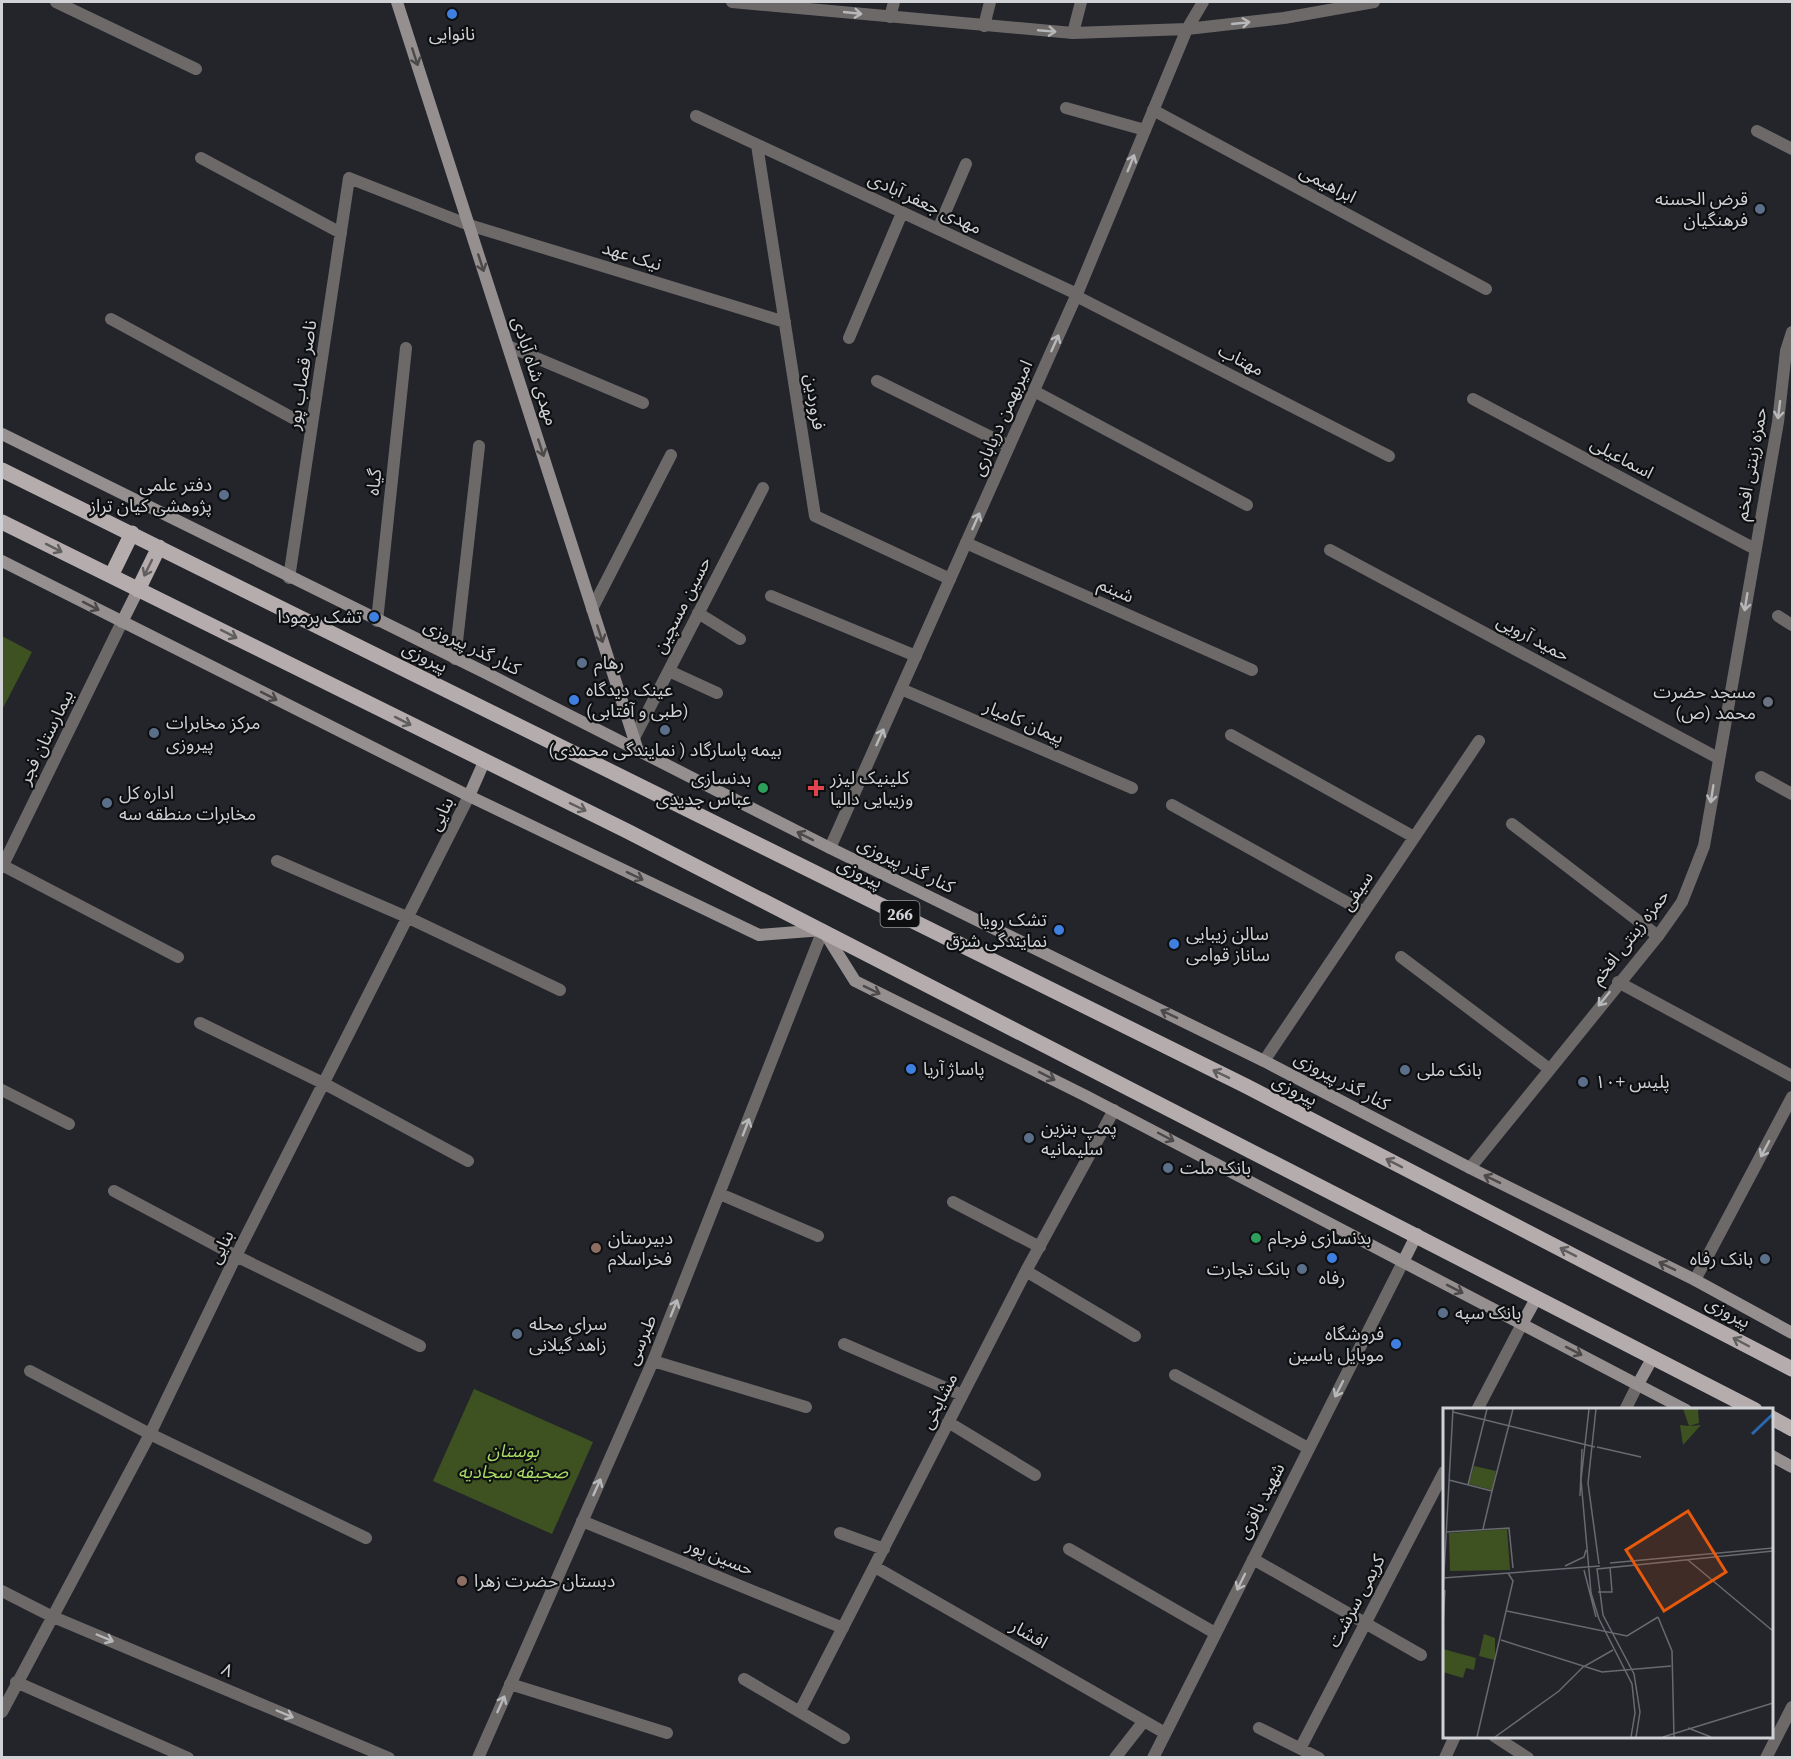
<svg xmlns="http://www.w3.org/2000/svg" width="1794" height="1759" font-family="'Source Serif 4','Noto Sans Arabic',serif">
<style>
.green{fill:#3d5220}
.lines{fill:none;stroke-linecap:round;stroke-linejoin:round}
.minor{stroke:#6d6969;stroke-width:12}
.tertiary{stroke:#6d6969;stroke-width:12}
.secondary{stroke:#968f8f;stroke-width:12}
.primary{stroke:#b5adad;stroke-width:15}
.oneway{stroke:#b7b8ba}
.oneway2{stroke:#4b494a}
.oneway3{stroke:#615e5f}
.shop-dot{fill:#3f7fe0;stroke:#0d0f11;stroke-width:2}
.service-dot{fill:#5c6f8a;stroke:#0d0f11;stroke-width:2}
.worship-dot{fill:#6b7280;stroke:#0d0f11;stroke-width:2}
.leisure-dot{fill:#2e9e5b;stroke:#0d0f11;stroke-width:2}
.health-dot{fill:#e0444e;stroke:#0d0f11;stroke-width:2}
.education-dot{fill:#8d6e63;stroke:#0d0f11;stroke-width:2}
.labels{text-anchor:middle;stroke-width:4.5;stroke-linejoin:round;paint-order:stroke}
.shield{fill:#0d0f11;stroke:#96989a;stroke-width:1.5}
.shield-label{font-size:16px;font-weight:bold;fill:#d0d2d5}
.poi-label{font-size:18px;fill:#d0d2d5;stroke:#0d0f11;text-anchor:start}
.street-label{font-size:18px;fill:#d0d2d5;stroke:#0d0f11}
.park-label{font-size:18px;font-style:italic;fill:#a9db63;stroke:#0d0f11}
.inset-river{fill:none;stroke:#2a68af;stroke-width:3}
.inset-road{fill:none;stroke:#686a6f;stroke-width:1.5}
.view{fill:#e8590c;fill-opacity:0.15;stroke:#e8590c;stroke-width:3}
.inset-edge{fill:none;stroke:#d0d2d5;stroke-width:3}
</style>
<rect width="100%" height="100%" fill="#23252b"/>
<!-- green -->
<path class="green" d="M 2,636 L 32,652 L 2,710 Z
M 474,1389 L 593,1442 L 552,1534 L 433,1481 Z"/>
<g class="lines">
<!-- minor -->
<path class="minor" d="M 56,2 L 196,69
M 890,17 L 894,2
M 984,26 L 990,2
M 1073,33 L 1081,2
M 1066,108 L 1145,130
M 1153,110 L 1486,289
M 696,116 L 1077,294
M 1757,131 L 1792,149
M 757,145 L 815,516 L 950,579
M 201,158 L 341,233
M 938,229 L 966,164
M 1076,296 L 1389,456
M 111,319 L 311,428
M 849,338 L 902,213
M 508,346 L 643,403
M 877,381 L 1009,446
M 1034,391 L 1247,505
M 1473,399 L 1755,549
M 966,543 L 1252,670
M 1330,550 L 1718,758
M 289,578 L 349,178 L 469,225 L 785,322
M 771,596 L 916,656
M 592,609 L 671,455
M 698,613 L 740,639
M 1778,616 L 1792,625
M 377,621 L 406,348
M 455,659 L 479,446
M 669,671 L 717,693
M 901,689 L 1132,788
M 1231,735 L 1414,837
M 634,738 L 763,488
M 1761,777 L 1792,794
M 1172,805 L 1364,912
M 1512,824 L 1658,936
M 277,861 L 409,918 L 560,990
M 2,865 L 178,957
M 2,867 L 122,622
M 1401,957 L 1548,1068
M 1618,982 L 1792,1076
M 200,1023 L 325,1084 L 468,1161
M 1264,1061 L 1479,741
M 2,1090 L 69,1124
M 114,1191 L 236,1256 L 420,1346
M 720,1194 L 818,1236
M 953,1202 L 1040,1247
M 1026,1271 L 1135,1336
M 1695,1280 L 1792,1097
M 844,1344 L 962,1395
M 653,1361 L 806,1407
M 30,1371 L 150,1434 L 366,1538
M 1175,1375 L 1308,1448
M 1477,1410 L 1522,1324
M 1625,1410 L 1638,1384
M 948,1422 L 1035,1475
M 582,1521 L 843,1628
M 840,1533 L 884,1549
M 1069,1549 L 1215,1633
M 1253,1559 L 1421,1655
M 875,1567 L 1165,1733
M 2,1591 L 51,1616 L 389,1758
M 744,1679 L 844,1738
M 16,1682 L 188,1758
M 510,1684 L 667,1733
M 800,1711 L 1026,1271 L 1114,1110
M 2,1712 L 150,1434 L 236,1256 L 469,796
M 1259,1728 L 1319,1758
M 1494,1736 L 1528,1758
M 1301,1747 L 1444,1472
M 478,1758 L 653,1361 L 823,930
M 1115,1758 L 1144,1721
M 1153,1758 L 1403,1262
M 1445,1758 L 1455,1736
M 1766,1758 L 1792,1707"/>
<!-- tertiary -->
<path class="tertiary" d="M 732,2 L 1073,33 L 1187,29 L 1284,18 L 1374,2
M 830,848 L 1077,294 L 1187,29 L 1203,2
M 1470,1168 L 1658,936 L 1682,902 L 1704,846 L 1778,422 L 1786,351 L 1792,332"/>
<!-- secondary -->
<path class="secondary" d="M 397,2 L 638,751
M 2,434 L 488,674 L 830,848 L 1264,1061 L 1470,1168 L 1695,1280 L 1792,1333
M 2,561 L 469,796 L 759,935 L 823,930 L 855,981 L 1086,1096 L 1686,1410
M 122,622 L 138,590
M 469,796 L 484,762
M 1403,1262 L 1417,1234
M 1522,1324 L 1537,1297
M 1638,1384 L 1653,1357
M 1772,1456 L 1792,1467"/>
<!-- primary -->
<path class="primary" d="M 2,470 L 1246,1086 L 1792,1369
M 2,522 L 627,831 L 1755,1410
M 111,576 L 132,533
M 138,590 L 159,547
M 1772,1418 L 1792,1429"/>
</g>
<!-- one-way arrows -->
<defs><path id="oneway-shaft" d="M-6 0H5M1.5-3L5.5 0L1.5 3" fill="none" stroke-width="1.6" stroke-linecap="round" stroke-linejoin="round" transform="scale(1.5)"/></defs>
<g class="oneway">
<use href="#oneway-shaft" transform="translate(853 13) rotate(6)"/>
<use href="#oneway-shaft" transform="translate(1241 23) rotate(-6)"/>
<use href="#oneway-shaft" transform="translate(1047 31) rotate(5)"/>
<use href="#oneway-shaft" transform="translate(1131 163) rotate(-68)"/>
<use href="#oneway-shaft" transform="translate(1055 343) rotate(-66)"/>
<use href="#oneway-shaft" transform="translate(1779 410) rotate(97)"/>
<use href="#oneway-shaft" transform="translate(976 521) rotate(-66)"/>
<use href="#oneway-shaft" transform="translate(1746 602) rotate(99)"/>
<use href="#oneway-shaft" transform="translate(880 737) rotate(-66)"/>
<use href="#oneway-shaft" transform="translate(1712 794) rotate(99)"/>
<use href="#oneway-shaft" transform="translate(1604 999) rotate(129)"/>
<use href="#oneway-shaft" transform="translate(746 1127) rotate(-69)"/>
<use href="#oneway-shaft" transform="translate(1765 1149) rotate(118)"/>
<use href="#oneway-shaft" transform="translate(674 1308) rotate(-68)"/>
<use href="#oneway-shaft" transform="translate(1339 1389) rotate(117)"/>
<use href="#oneway-shaft" transform="translate(597 1487) rotate(-66)"/>
<use href="#oneway-shaft" transform="translate(1241 1582) rotate(116)"/>
<use href="#oneway-shaft" transform="translate(105 1638) rotate(23)"/>
<use href="#oneway-shaft" transform="translate(501 1704) rotate(-66)"/>
<use href="#oneway-shaft" transform="translate(285 1714) rotate(23)"/>
</g>
<g class="oneway2">
<use href="#oneway-shaft" transform="translate(415 57) rotate(72)"/>
<use href="#oneway-shaft" transform="translate(481 263) rotate(72)"/>
<use href="#oneway-shaft" transform="translate(541 448) rotate(72)"/>
<use href="#oneway-shaft" transform="translate(91 606) rotate(27)"/>
<use href="#oneway-shaft" transform="translate(600 634) rotate(72)"/>
<use href="#oneway-shaft" transform="translate(269 696) rotate(27)"/>
<use href="#oneway-shaft" transform="translate(805 836) rotate(-153)"/>
<use href="#oneway-shaft" transform="translate(635 876) rotate(26)"/>
<use href="#oneway-shaft" transform="translate(872 990) rotate(26)"/>
<use href="#oneway-shaft" transform="translate(1169 1014) rotate(-154)"/>
<use href="#oneway-shaft" transform="translate(1047 1076) rotate(27)"/>
<use href="#oneway-shaft" transform="translate(1166 1137) rotate(28)"/>
<use href="#oneway-shaft" transform="translate(1492 1179) rotate(-154)"/>
<use href="#oneway-shaft" transform="translate(1667 1266) rotate(-154)"/>
<use href="#oneway-shaft" transform="translate(1455 1289) rotate(27)"/>
<use href="#oneway-shaft" transform="translate(1574 1351) rotate(27)"/>
</g>
<g class="oneway3">
<use href="#oneway-shaft" transform="translate(54 548) rotate(27)"/>
<use href="#oneway-shaft" transform="translate(148 568) rotate(116)"/>
<use href="#oneway-shaft" transform="translate(229 634) rotate(27)"/>
<use href="#oneway-shaft" transform="translate(403 721) rotate(27)"/>
<use href="#oneway-shaft" transform="translate(578 807) rotate(26)"/>
<use href="#oneway-shaft" transform="translate(1221 1074) rotate(-154)"/>
<use href="#oneway-shaft" transform="translate(1394 1163) rotate(-153)"/>
<use href="#oneway-shaft" transform="translate(1568 1252) rotate(-153)"/>
<use href="#oneway-shaft" transform="translate(1741 1342) rotate(-152)"/>
</g>
<!-- markers -->
<g class="shop-dot">
<circle cx="452" cy="14" r="6"/>
<circle cx="374" cy="617" r="6"/>
<circle cx="574" cy="700" r="6"/>
<circle cx="1059" cy="930" r="6"/>
<circle cx="1174" cy="944" r="6"/>
<circle cx="911" cy="1069" r="6"/>
<circle cx="1332" cy="1258" r="6"/>
<circle cx="1396" cy="1344" r="6"/>
</g>
<g class="service-dot">
<circle cx="1760" cy="209" r="6"/>
<circle cx="224" cy="495" r="6"/>
<circle cx="582" cy="663" r="6"/>
<circle cx="665" cy="730" r="6"/>
<circle cx="154" cy="733" r="6"/>
<circle cx="107" cy="803" r="6"/>
<circle cx="1405" cy="1070" r="6"/>
<circle cx="1583" cy="1082" r="6"/>
<circle cx="1029" cy="1138" r="6"/>
<circle cx="1168" cy="1168" r="6"/>
<circle cx="1765" cy="1259" r="6"/>
<circle cx="1302" cy="1269" r="6"/>
<circle cx="1443" cy="1313" r="6"/>
<circle cx="517" cy="1334" r="6"/>
</g>
<circle class="worship-dot" cx="1768" cy="702" r="6"/>
<g class="leisure-dot">
<circle cx="763" cy="788" r="6"/>
<circle cx="1256" cy="1238" r="6"/>
</g>
<path class="health-dot" d="M813 779h6v6h6v6h-6v6h-6v-6h-6v-6h6z"/>
<g class="education-dot">
<circle cx="596" cy="1248" r="6"/>
<circle cx="462" cy="1581" r="6"/>
</g>
<g class="labels">
<!-- shield labels -->
<rect class="shield" x="880.5" y="901" width="39" height="26" rx="4.5"/>
<g class="shield-label">
<text x="900" y="920">266</text>
</g>
<!-- poi labels -->
<g class="poi-label">
<text x="452" y="40" text-anchor="middle">نانوایی</text>
<text x="1748" y="205" text-anchor="end">قرض الحسنه<tspan x="1748" dy="21">فرهنگیان</tspan></text>
<text x="212" y="491" text-anchor="end">دفتر علمی<tspan x="212" dy="21">پژوهشی کیان تراز</tspan></text>
<text x="362" y="623" text-anchor="end">تشک برمودا</text>
<text x="594" y="669">رهام</text>
<text x="586" y="696">عینک دیدگاه<tspan x="586" dy="21">(طبی و آفتابی)</tspan></text>
<text x="1756" y="698" text-anchor="end">مسجد حضرت<tspan x="1756" dy="21">محمد (ص)</tspan></text>
<text x="166" y="729">مرکز مخابرات<tspan x="166" dy="21">پیروزی</tspan></text>
<text x="665" y="756" text-anchor="middle">بیمه پاسارگاد ( نمایندگی محمدی)</text>
<text x="751" y="784" text-anchor="end">بدنسازی<tspan x="751" dy="21">عباس جدیدی</tspan></text>
<text x="830" y="784">کلینیک لیزر<tspan x="830" dy="21">وزیبایی دالیا</tspan></text>
<text x="119" y="799">اداره کل<tspan x="119" dy="21">مخابرات منطقه سه</tspan></text>
<text x="1047" y="926" text-anchor="end">تشک رویا<tspan x="1047" dy="21">نمایندگی شرق</tspan></text>
<text x="1186" y="940">سالن زیبایی<tspan x="1186" dy="21">ساناز قوامی</tspan></text>
<text x="923" y="1075">پاساژ آریا</text>
<text x="1417" y="1076">بانک ملی</text>
<text x="1595" y="1088">پلیس +۱۰</text>
<text x="1041" y="1134">پمپ بنزین<tspan x="1041" dy="21">سلیمانیه</tspan></text>
<text x="1180" y="1174">بانک ملت</text>
<text x="608" y="1244">دبیرستان<tspan x="608" dy="21">فخراسلام</tspan></text>
<text x="1268" y="1244">بدنسازی فرجام</text>
<text x="1753" y="1265" text-anchor="end">بانک رفاه</text>
<text x="1290" y="1275" text-anchor="end">بانک تجارت</text>
<text x="1332" y="1284" text-anchor="middle">رفاه</text>
<text x="1455" y="1319">بانک سپه</text>
<text x="529" y="1330">سرای محله<tspan x="529" dy="21">زاهد گیلانی</tspan></text>
<text x="1384" y="1340" text-anchor="end">فروشگاه<tspan x="1384" dy="21">موبایل یاسین</tspan></text>
<text x="474" y="1587">دبستان حضرت زهرا</text>
</g>
<!-- street labels -->
<g class="street-label">
<text transform="translate(1328 184) rotate(28)" y="6">ابراهیمی</text>
<text transform="translate(925 203) rotate(25)" y="6">مهدی جعفر آبادی</text>
<text transform="translate(632 256) rotate(17)" y="6">نیک عهد</text>
<text transform="translate(1241 360) rotate(27)" y="6">مهتاب</text>
<text transform="translate(535 371) rotate(72)" y="6">مهدی شاه آبادی</text>
<text transform="translate(302 375) rotate(-81)" y="6">ناصر قصاب پور</text>
<text transform="translate(815 402) rotate(81)" y="6">فروردین</text>
<text transform="translate(1002 418) rotate(-66)" y="6">امیربهمن دریاباری</text>
<text transform="translate(1622 458) rotate(28)" y="6">اسماعیلی</text>
<text transform="translate(1751 464) rotate(-80)" y="6">حمزه زینتی افخم</text>
<text transform="translate(374 482) rotate(-84)" y="6">گیاه</text>
<text transform="translate(1116 590) rotate(24)" y="6">شبنم</text>
<text transform="translate(682 605) rotate(-63)" y="6">حسین مسچین</text>
<text transform="translate(1533 638) rotate(28)" y="6">حمید آرویی</text>
<text transform="translate(472 647) rotate(26)" y="6">کنار گذر پیروزی</text>
<text transform="translate(425 657) rotate(26)" y="6">پیروزی</text>
<text transform="translate(1024 722) rotate(23)" y="6">پیمان کامیار</text>
<text transform="translate(46 737) rotate(-64)" y="6">بیمارستان فجر</text>
<text transform="translate(441 814) rotate(-64)" y="6">بنایی</text>
<text transform="translate(906 865) rotate(26)" y="6">کنار گذر پیروزی</text>
<text transform="translate(860 873) rotate(26)" y="6">پیروزی</text>
<text transform="translate(1357 891) rotate(-56)" y="6">سیفی</text>
<text transform="translate(1630 937) rotate(-52)" y="6">حمزه زینتی افخم</text>
<text transform="translate(1342 1081) rotate(28)" y="6">کنار گذر پیروزی</text>
<text transform="translate(1295 1090) rotate(27)" y="6">پیروزی</text>
<text transform="translate(221 1247) rotate(-63)" y="6">بنایی</text>
<text transform="translate(1728 1312) rotate(28)" y="6">پیروزی</text>
<text transform="translate(641 1340) rotate(-67)" y="6">طبرسی</text>
<text transform="translate(939 1401) rotate(-63)" y="6">مشایخی</text>
<text transform="translate(1261 1501) rotate(-63)" y="6">شهید باقری</text>
<text transform="translate(720 1557) rotate(22)" y="6">حسین پور</text>
<text transform="translate(1356 1601) rotate(-62)" y="6">کریمی سرشت</text>
<text transform="translate(1029 1634) rotate(30)" y="6">افشار</text>
<text transform="translate(227 1670) rotate(23)" y="6">۸</text>
</g>
<!-- park labels -->
<g class="park-label">
<text x="513" y="1457">بوستان<tspan x="513" dy="21">صحیفه سجادیه</tspan></text>
</g>
</g>
<!-- overview -->
<g transform="translate(1443 1408)">
<rect width="330" height="330" fill="#23252b"/>
<path d="M 240,1 L 255,1 L 256,15 L 246,18 L 258,17 L 240,37 L 237,17 L 246,18 ZM 31,58 L 53,63 L 49,82 L 26,76 ZM 64,121 L 67,162 L 7,163 L 6,125 ZM 41,226 L 52,230 L 52,252 L 36,248 ZM 0,241 L 33,250 L 31,262 L 23,260 L 20,270 L 0,264 Z" fill="#3d5220"/>
<path class="inset-river" d="M 309,26 L 330,6"/>
<path class="inset-road" d="M 146,1 L 138,72 L 148,185 L 156,211 L 189,276 L 192,305 L 188,329M 153,1 L 145,75 L 156,156M 10,4 L 152,39M 154,39 L 198,49M 6,72 L 49,83M 25,77 L 44,1M 49,83 L 70,1M 137,88 L 139,41M 40,121 L 49,83M 3,124 L 66,120 L 70,160M 245,152 L 330,223M 167,155 L 330,140M 122,158 L 141,149 L 143,142M 141,162 L 153,209M 0,170 L 157,158M 0,184 L 10,1M 155,184 L 169,184 L 167,159M 64,203 L 184,228 L 215,209M 215,209 L 229,243 L 231,329M 0,217 L 2,182M 58,232 L 159,264 L 228,258M 245,320 L 268,329M 34,329 L 70,173 L 65,165M 52,329 L 116,283 L 140,259 L 170,242M 193,329 L 197,304 L 191,266 L 160,207 L 154,161 L 330,143M 220,329 L 330,295"/>
<path class="view" d="M 245,103 L 283,164 L 221,203 L 183,142 Z"/>
<rect width="330" height="330" class="inset-edge"/>
</g>
<!-- border -->
<rect width="1794" height="1759" fill="none" stroke="#d0d2d5" stroke-width="6"/>
</svg>
